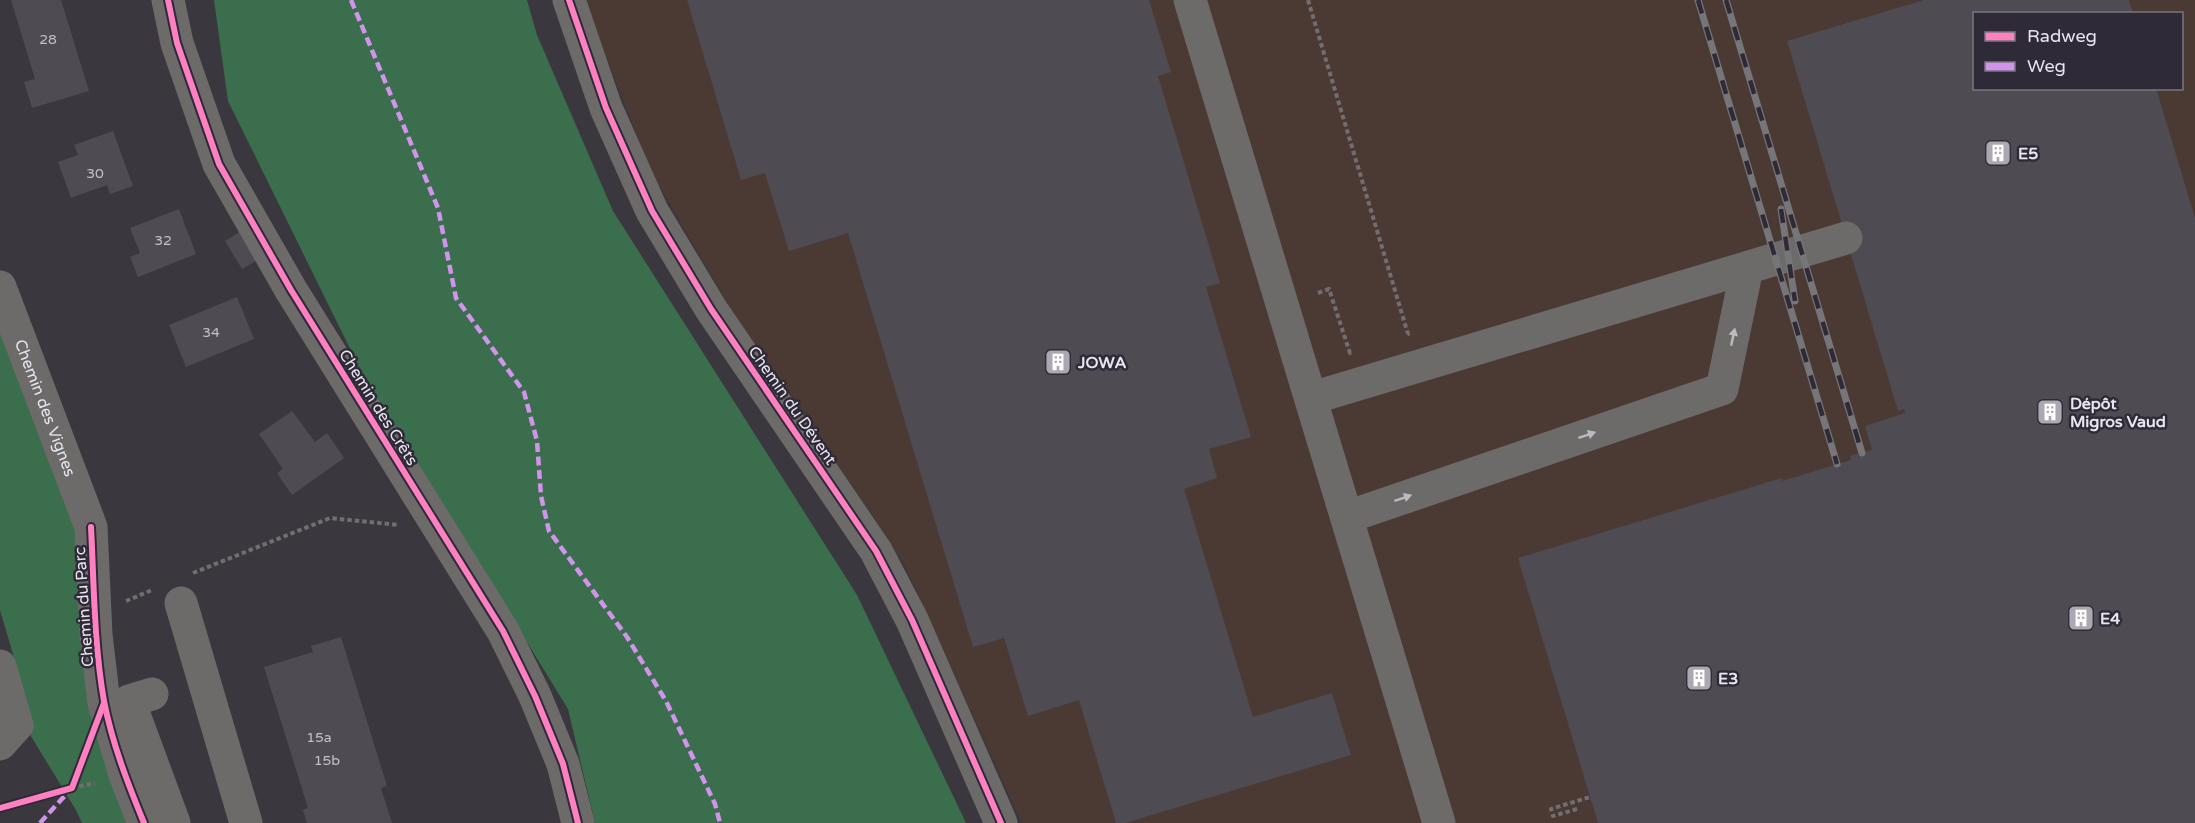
<svg xmlns="http://www.w3.org/2000/svg" width="2195" height="823" font-family="'Varela Round',sans-serif">
<style>
.commercial{fill:#4a3a33;fill-rule:evenodd}
.forest{fill:#3b6e4d}
.building{fill:#4e4c52}
.lines{fill:none;stroke-linecap:round;stroke-linejoin:round}
.path{stroke:#706e70;stroke-width:4;stroke-dasharray:4.5 3;stroke-linecap:butt}
.minor{stroke:#6d6b6a;stroke-width:33}
.rail-casing{stroke:#767578;stroke-width:7}
.rail{stroke:#2f2a38;stroke-width:4.5;stroke-dasharray:14;stroke-linecap:butt}
.quiet{stroke:#d193ec;stroke-width:4.5;stroke-dasharray:9 4.5;stroke-linecap:butt}
.cycleway-casing{stroke:#2f2a38;stroke-width:10}
.cycleway{stroke:#ff80c0;stroke-width:6}
.oneway{fill:#bebac0}
.labels{text-anchor:middle;stroke-width:5;stroke-linejoin:round;paint-order:stroke}
.number-label{font-size:14px;fill:#c2bfc8}
.poi-label{font-size:16px;font-weight:bold;fill:#e9e5ef;stroke:#2f2a38;text-anchor:start}
.street-label{font-size:16px;fill:#e9e5ef;stroke:#2f2a38}
</style>
<rect width="100%" height="100%" fill="#3a383e"/>
<!-- commercial -->
<path class="commercial" d="M 585,0 L 2195,0 L 2195,823 L 1022,823 L 905,566 L 873,516 L 740,325 L 652,173 L 588,12 ZM 1974,14 L 2182,14 L 2182,88 L 1974,88 Z"/>
<!-- forest -->
<path class="forest" d="M 214,0 L 527,0 L 537,35 L 613,211 L 857,595 L 966,823 L 595,823 L 568,709 L 363,375 L 228,101 Z
M 0,287 L 91,527 L 96,635 L 153,823 L 82,823 L 76,810 L 29,733 L 32,719 L 0,610 Z"/>
<!-- building -->
<path class="building" d="M 11,0 L 61,0 L 89,91 L 32,108 L 24,82 L 35,79 Z
M 687,0 L 1149,0 L 1171,72 L 1158,76 L 1220,283 L 1206,287 L 1251,437 L 1209,449 L 1217,478 L 1184,489 L 1253,717 L 1332,693 L 1351,755 L 1125,823 L 1116,823 L 1079,700 L 1028,716 L 1004,638 L 973,647 L 848,233 L 789,251 L 765,173 L 741,180 Z
M 1924,0 L 2129,0 L 2133,14 L 1974,14 L 1974,88 L 2156,88 L 2195,218 L 2195,823 L 1598,823 L 1518,558 L 1782,478 L 1782,481 L 1851,460 L 1850,456 L 1872,450 L 1865,426 L 1905,413 L 1904,409 L 1898,411 L 1787,41 Z
M 113,131 L 133,186 L 110,194 L 107,185 L 71,198 L 58,162 L 78,155 L 74,145 Z
M 179,209 L 196,254 L 138,277 L 130,257 L 140,253 L 130,228 Z
M 240,232 L 256,261 L 242,269 L 225,241 Z
M 237,297 L 254,339 L 186,367 L 169,325 Z
M 292,411 L 315,442 L 327,433 L 344,458 L 292,495 L 277,473 L 283,469 L 259,434 Z
M 341,637 L 387,786 L 381,788 L 392,823 L 307,823 L 303,810 L 308,808 L 264,667 L 313,652 L 311,646 Z"/>
<g class="lines">
<!-- path -->
<path class="path" d="M 1308,0 L 1408,334 L 1406,335
M 1318,293 L 1329,289 L 1350,353 L 1351,352
M 193,573 L 330,518 L 399,525
M 126,601 L 152,590
M 72,788 L 95,783
M 1577,809 L 1553,816 L 1551,809 L 1590,797"/>
<!-- minor -->
<g class="minor">
<path d="M 168,0 L 177,43 L 219,164 L 291,290 L 503,631 L 535,696 L 563,764 L 578,823"/>
<path d="M 569,0 L 606,108 L 652,211 L 711,309 L 876,551 L 912,620 L 1001,823"/>
<path d="M 1190,0 L 1439,823"/>
<path id="s1" d="M 0,287 L 91,527 L 96,635 L 104,703 L 125,775 L 144,823"/>
<path d="M 1312,398 L 1846,238"/>
<path d="M 1347,517 L 1722,389 L 1747,268"/>
<path d="M 181,603 L 246,823"/>
<path d="M 0,666 L 17,725 L 0,744"/>
<path d="M 152,694 L 129,701 L 174,823"/>
</g>
<defs>
<path id="rail" d="M 1698,0 L 1837,464
M 1726,0 L 1862,453
M 1781,209 L 1795,301"/>
</defs>
<!-- rail casing -->
<use href="#rail" class="rail-casing"/>
<!-- rail -->
<use href="#rail" class="rail"/>
<!-- quiet -->
<path class="quiet" d="M 351,0 L 438,208 L 456,298 L 524,392 L 537,441 L 541,496 L 549,531 L 627,637 L 666,701 L 715,804 L 720,823
M 40,823 L 70,790"/>
<defs>
<path id="cycleway" d="M 168,0 L 177,43 L 219,164 L 291,290 L 503,631 L 535,696 L 563,764 L 578,823
M 569,0 L 606,108 L 652,211 L 711,309 L 876,551 L 912,620 L 1001,823
M 91,527 C 94,585 94,644 104,701 C 112,743 128,784 144,823
M 0,808 L 72,788 L 104,703"/>
</defs>
<!-- cycleway casing -->
<use href="#cycleway" class="cycleway-casing"/>
<!-- cycleway -->
<use href="#cycleway" class="cycleway"/>
</g>
<!-- one-way arrows -->
<defs><path id="oneway-solid" d="M-6-.8H1V-3.2L6.5 0L1 3.2V.8H-6Z" transform="scale(1.5)"/></defs>
<g class="oneway">
<use href="#oneway-solid" transform="translate(1733 337) rotate(-78)"/>
<use href="#oneway-solid" transform="translate(1587 435) rotate(-19)"/>
<use href="#oneway-solid" transform="translate(1403 498) rotate(-19)"/>
</g>
<!-- icons -->
<defs>
<symbol id="building-square" viewBox="-11 -11 22 22"><rect x="-9" y="-9" width="18" height="18" rx="4" fill="#aca8b1" stroke="#2f2a38"/><path d="M-4-6H4V6H1V3H-1V6H-4ZM-2.5-4.3h1.7v1.8h-1.7ZM.8-4.3h1.7v1.8H.8ZM-2.5-1h1.7V.8h-1.7ZM.8-1h1.7V.8H.8Z" fill="#fff"/></symbol>
</defs>
<g fill-rule="evenodd">
<use href="#building-square" x="1983" y="138" width="30" height="30"/>
<use href="#building-square" x="1043" y="347" width="30" height="30"/>
<use href="#building-square" x="2035" y="397" width="30" height="30"/>
<use href="#building-square" x="2066" y="603" width="30" height="30"/>
<use href="#building-square" x="1684" y="663" width="30" height="30"/>
</g>
<g class="labels">
<!-- number labels -->
<g class="number-label">
<text x="48" y="44">28</text>
<text x="95" y="178">30</text>
<text x="163" y="245">32</text>
<text x="211" y="337">34</text>
<text x="319" y="742">15a</text>
<text x="327" y="765">15b</text>
</g>
<!-- poi labels -->
<g class="poi-label">
<text x="2018" y="159">E5</text>
<text x="1078" y="368">JOWA</text>
<text x="2070" y="409">Dépôt<tspan x="2070" dy="18">Migros Vaud</tspan></text>
<text x="2100" y="624">E4</text>
<text x="1718" y="684">E3</text>
</g>
<!-- street labels -->
<g class="street-label">
<text transform="translate(793 405) rotate(55)" y="6">Chemin du Dévent</text>
<text dy="6" stroke="none"><textPath href="#s1" startOffset="129">Chemin des Vignes</textPath></text>
<text transform="translate(379 407) rotate(58)" y="6">Chemin des Crêts</text>
<text transform="translate(83 607) rotate(-94)" y="6">Chemin du Parc</text>
</g>
</g>
<!-- legend -->
<rect x="1973" y="12" width="210" height="78" fill="#2f2a38" stroke="#797581" stroke-width="1.5"/>
<rect x="1985" y="32" width="30" height="9" fill="#ff80c0" stroke="#797581" stroke-width="1.5"/>
<text x="2027" y="42" font-size="18" fill="#e9e5ef">Radweg</text>
<rect x="1985" y="62" width="30" height="9" fill="#d193ec" stroke="#797581" stroke-width="1.5"/>
<text x="2027" y="72" font-size="18" fill="#e9e5ef">Weg</text>
</svg>
